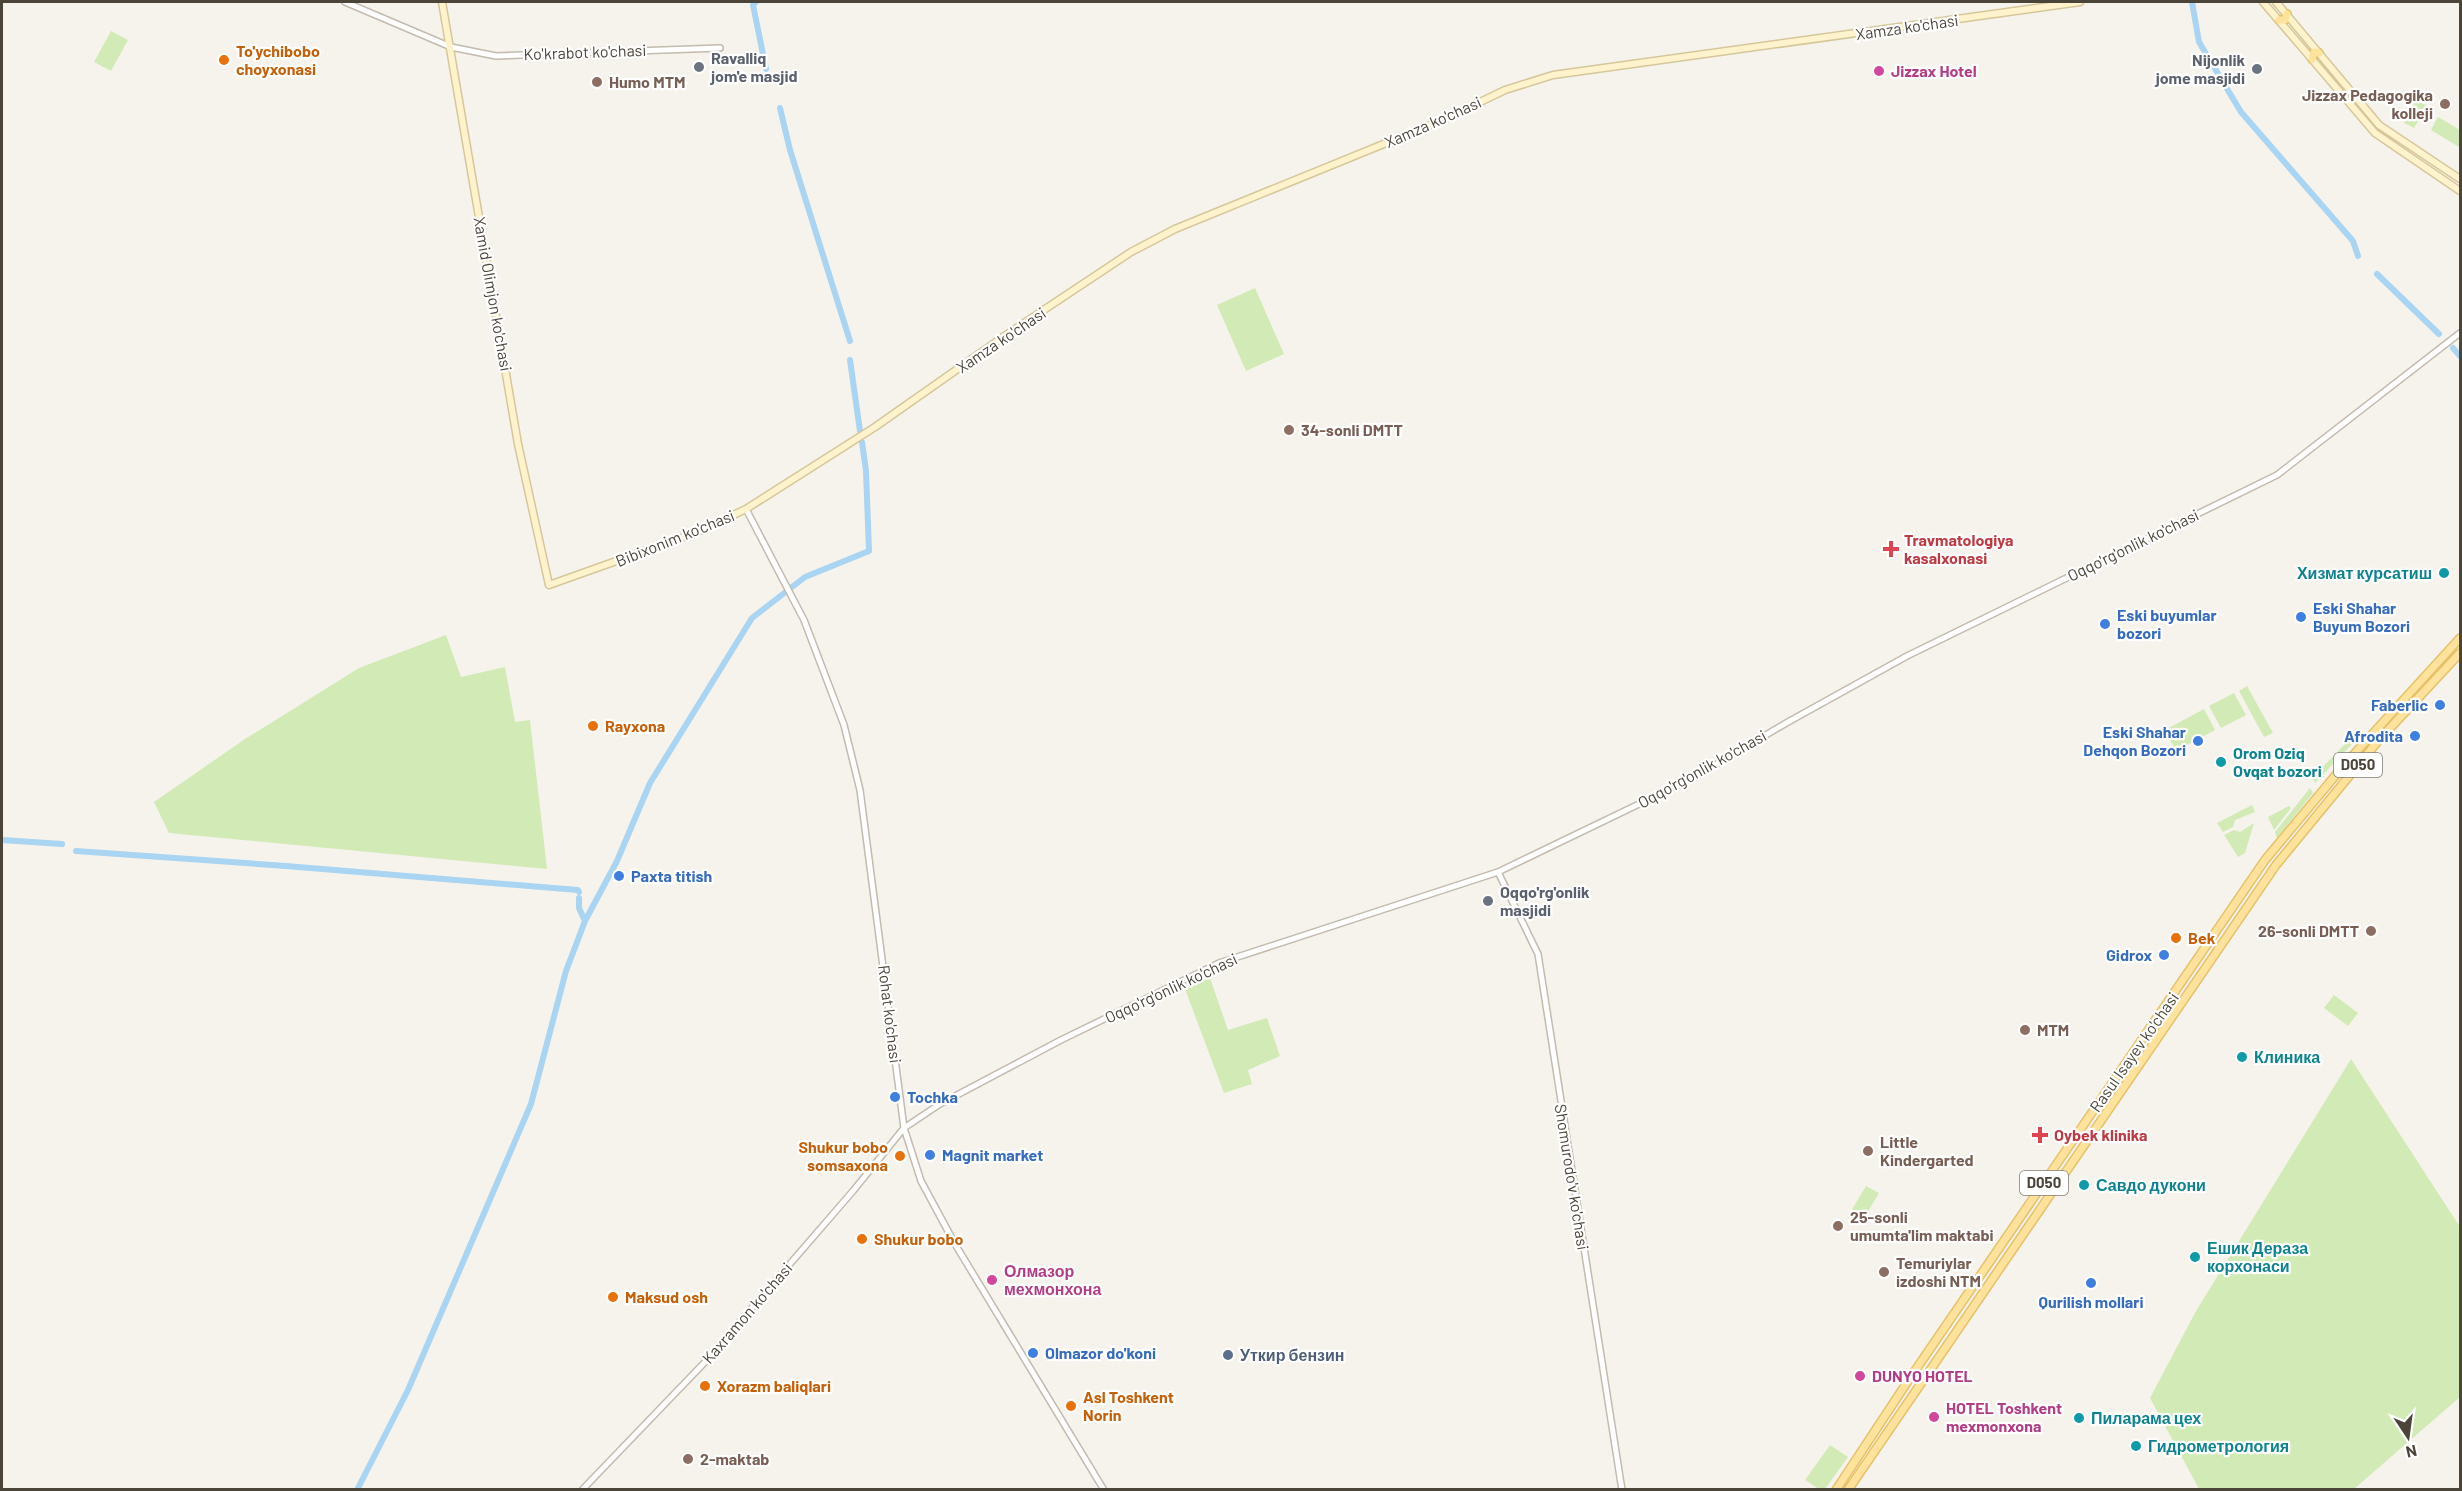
<svg xmlns="http://www.w3.org/2000/svg" width="2462" height="1491" font-family="Barlow,sans-serif">
<style>
.green{fill:#d2eab5}
.lines{fill:none;stroke-linecap:round;stroke-linejoin:round}
.canal{stroke:#a9d4f2;stroke-width:6}
.tertiary-casing{stroke:#c2bbae;stroke-width:8}
.secondary-casing{stroke:#d6c79b;stroke-width:9}
.primary-casing{stroke:#e6c16a;stroke-width:10}
.tertiary{stroke:#fff;stroke-width:5}
.secondary{stroke:#fff3cd;stroke-width:6}
.primary{stroke:#ffe39c;stroke-width:7}
.food-dot{fill:#e8710a;stroke:#fff;stroke-width:2}
.worship-dot{fill:#6b7280;stroke:#fff;stroke-width:2}
.hotel-dot{fill:#d1479c;stroke:#fff;stroke-width:2}
.education-dot{fill:#8d6e63;stroke:#fff;stroke-width:2}
.health-dot{fill:#e0444e;stroke:#fff;stroke-width:2}
.culture-dot{fill:#0f9aa8;stroke:#fff;stroke-width:2}
.shop-dot{fill:#3f7fe0;stroke:#fff;stroke-width:2}
.service-dot{fill:#5c6f8a;stroke:#fff;stroke-width:2}
.labels{text-anchor:middle;stroke-width:4.5;stroke-linejoin:round;paint-order:stroke}
.shield{fill:#fff;stroke:#817c74;stroke-width:1.5}
.shield-label{font-size:15px;font-weight:bold;fill:#4b4439}
.street-label{font-size:16px;fill:#4b4439;stroke:#fff}
.food-label{font-size:16px;font-weight:bold;fill:#c56008;stroke:#fff;text-anchor:start}
.worship-label{font-size:16px;font-weight:bold;fill:#5b616d;stroke:#fff;text-anchor:start}
.hotel-label{font-size:16px;font-weight:bold;fill:#b23c85;stroke:#fff;text-anchor:start}
.education-label{font-size:16px;font-weight:bold;fill:#785e54;stroke:#fff;text-anchor:start}
.health-label{font-size:16px;font-weight:bold;fill:#be3a42;stroke:#fff;text-anchor:start}
.culture-label{font-size:16px;font-weight:bold;fill:#0d838f;stroke:#fff;text-anchor:start}
.shop-label{font-size:16px;font-weight:bold;fill:#366cbe;stroke:#fff;text-anchor:start}
.service-label{font-size:16px;font-weight:bold;fill:#4e5e75;stroke:#fff;text-anchor:start}
</style>
<rect width="100%" height="100%" fill="#f6f3ec"/>
<!-- green -->
<path class="green" d="M 111,31 L 128,40 L 111,71 L 94,62 Z
M 2416,100 L 2427,106 L 2414,128 L 2404,123 Z
M 2438,117 L 2460,130 L 2459,147 L 2431,130 Z
M 1255,288 L 1284,354 L 1246,371 L 1217,305 Z
M 446,635 L 461,677 L 505,667 L 515,722 L 530,720 L 547,869 L 169,833 L 154,802 L 245,739 L 359,668 Z
M 2247,686 L 2273,733 L 2264,737 L 2239,691 Z
M 2234,693 L 2246,715 L 2221,728 L 2209,706 Z
M 2204,709 L 2215,730 L 2176,751 L 2165,730 Z
M 2348,741 L 2352,744 L 2315,783 L 2312,778 Z
M 2310,788 L 2313,793 L 2277,838 L 2275,832 Z
M 2252,805 L 2255,812 L 2235,820 L 2233,827 L 2223,832 L 2217,823 Z
M 2289,806 L 2291,808 L 2274,830 L 2268,817 Z
M 2254,823 L 2245,853 L 2238,857 L 2224,835 L 2234,830 L 2240,832 Z
M 1210,978 L 1228,1030 L 1267,1018 L 1280,1056 L 1248,1070 L 1252,1084 L 1224,1093 L 1185,989 Z
M 2334,995 L 2358,1013 L 2348,1026 L 2324,1008 Z
M 2351,1059 L 2460,1227 L 2460,1397 L 2354,1489 L 2199,1489 L 2150,1398 L 2196,1311 Z
M 1866,1186 L 1879,1193 L 1863,1220 L 1850,1213 Z
M 1830,1445 L 1848,1457 L 1825,1489 L 1819,1489 L 1805,1480 Z"/>
<g class="lines">
<!-- canal -->
<path class="canal" d="M 756,2 L 753,5 L 766,69
M 2192,2 L 2199,42 L 2241,112 L 2353,241 L 2358,256
M 780,108 L 790,150 L 850,341
M 2377,274 L 2439,334
M 2453,348 L 2460,356
M 850,360 L 860,431
M 2,840 L 62,844
M 76,851 L 286,866 L 578,890 L 579,892
M 579,898 L 579,908 L 585,921
M 357,1490 L 408,1390 L 531,1104 L 566,971 L 585,921 L 617,861 L 650,783 L 752,618 L 805,577 L 869,551 L 866,471 L 862,442"/>
<defs>
<path id="tertiary" d="M 345,2 L 451,47 L 496,56 L 720,48
M 746,509 L 804,620 L 844,725 L 860,790 L 904,1128 L 921,1181 L 955,1244 L 1104,1490
M 1498,872 L 1538,954 L 1622,1490
M 582,1490 L 705,1362 L 853,1191 L 904,1128 L 940,1104 L 1061,1040 L 1219,963 L 1498,872 L 1693,778 L 1788,722 L 1907,656 L 2277,475 L 2460,333"/>
<path id="secondary" d="M 442,2 L 518,444 L 549,585 L 695,533 L 746,509 L 875,427 L 1006,335 L 1131,252 L 1175,229 L 1445,119 L 1505,90 L 1553,75 L 2080,2
M 2263,2 L 2375,133 L 2460,191
M 2276,2 L 2379,125 L 2460,179"/>
<path id="primary" d="M 2279,20 L 2285,20 L 2287,14
M 2312,59 L 2314,52 L 2319,53
M 1836,1490 L 1910,1378 L 2265,860 L 2345,764 L 2460,638
M 1848,1490 L 2276,865 L 2378,741 L 2460,653"/>
</defs>
<!-- tertiary casing -->
<use href="#tertiary" class="tertiary-casing"/>
<!-- secondary casing -->
<use href="#secondary" class="secondary-casing"/>
<!-- primary casing -->
<use href="#primary" class="primary-casing"/>
<!-- tertiary -->
<use href="#tertiary" class="tertiary"/>
<!-- secondary -->
<use href="#secondary" class="secondary"/>
<!-- primary -->
<use href="#primary" class="primary"/>
</g>
<!-- markers -->
<g class="food-dot">
<circle cx="224" cy="60" r="6"/>
<circle cx="593" cy="726" r="6"/>
<circle cx="2176" cy="938" r="6"/>
<circle cx="900" cy="1156" r="6"/>
<circle cx="862" cy="1239" r="6"/>
<circle cx="613" cy="1297" r="6"/>
<circle cx="705" cy="1386" r="6"/>
<circle cx="1071" cy="1406" r="6"/>
</g>
<g class="worship-dot">
<circle cx="699" cy="67" r="6"/>
<circle cx="2257" cy="69" r="6"/>
<circle cx="1488" cy="901" r="6"/>
</g>
<g class="hotel-dot">
<circle cx="1879" cy="71" r="6"/>
<circle cx="992" cy="1280" r="6"/>
<circle cx="1860" cy="1376" r="6"/>
<circle cx="1934" cy="1417" r="6"/>
</g>
<g class="education-dot">
<circle cx="597" cy="82" r="6"/>
<circle cx="2445" cy="104" r="6"/>
<circle cx="1289" cy="430" r="6"/>
<circle cx="2371" cy="931" r="6"/>
<circle cx="2025" cy="1030" r="6"/>
<circle cx="1868" cy="1151" r="6"/>
<circle cx="1838" cy="1226" r="6"/>
<circle cx="1884" cy="1272" r="6"/>
<circle cx="688" cy="1459" r="6"/>
</g>
<g class="health-dot">
<path d="M1888 540h6v6h6v6h-6v6h-6v-6h-6v-6h6z"/>
<path d="M2037 1126h6v6h6v6h-6v6h-6v-6h-6v-6h6z"/>
</g>
<g class="culture-dot">
<circle cx="2444" cy="573" r="6"/>
<circle cx="2221" cy="762" r="6"/>
<circle cx="2242" cy="1057" r="6"/>
<circle cx="2084" cy="1185" r="6"/>
<circle cx="2195" cy="1257" r="6"/>
<circle cx="2079" cy="1418" r="6"/>
<circle cx="2136" cy="1446" r="6"/>
</g>
<g class="shop-dot">
<circle cx="2301" cy="617" r="6"/>
<circle cx="2105" cy="624" r="6"/>
<circle cx="2440" cy="705" r="6"/>
<circle cx="2415" cy="736" r="6"/>
<circle cx="2198" cy="741" r="6"/>
<circle cx="619" cy="876" r="6"/>
<circle cx="2164" cy="955" r="6"/>
<circle cx="895" cy="1097" r="6"/>
<circle cx="930" cy="1155" r="6"/>
<circle cx="2091" cy="1283" r="6"/>
<circle cx="1033" cy="1353" r="6"/>
</g>
<circle class="service-dot" cx="1228" cy="1355" r="6"/>
<g class="labels">
<!-- shield labels -->
<g class="shield">
<rect x="2334" y="753" width="48" height="24" rx="4.5"/>
<rect x="2020" y="1171" width="48" height="24" rx="4.5"/>
</g>
<g class="shield-label">
<text x="2358" y="770">D050</text>
<text x="2044" y="1188">D050</text>
</g>
<!-- street labels -->
<g class="street-label">
<text transform="translate(1907 27) rotate(-8)" y="6">Xamza ko'chasi</text>
<text transform="translate(585 52) rotate(-2)" y="6">Ko'krabot ko'chasi</text>
<text transform="translate(1433 122) rotate(-24)" y="6">Xamza ko'chasi</text>
<text transform="translate(493 294) rotate(80)" y="6">Xamid Olimjon ko'chasi</text>
<text transform="translate(1001 340) rotate(-34)" y="6">Xamza ko'chasi</text>
<text transform="translate(675 538) rotate(-22)" y="6">Bibixonim ko'chasi</text>
<text transform="translate(2133 545) rotate(-26)" y="6">Oqqo'rg'onlik ko'chasi</text>
<text transform="translate(1702 769) rotate(-29)" y="6">Oqqo'rg'onlik ko'chasi</text>
<text transform="translate(1171 988) rotate(-25)" y="6">Oqqo'rg'onlik ko'chasi</text>
<text transform="translate(890 1014) rotate(83)" y="6">Rohat ko'chasi</text>
<text transform="translate(2134 1052) rotate(-55)" y="6">Rasul Isayev ko'chasi</text>
<text transform="translate(1572 1177) rotate(81)" y="6">Shomurodo'v ko'chasi</text>
<text transform="translate(747 1313) rotate(-49)" y="6">Kaxramon ko'chasi</text>
</g>
<!-- food labels -->
<g class="food-label">
<text x="236" y="57">To'ychibobo<tspan x="236" dy="18">choyxonasi</tspan></text>
<text x="605" y="732">Rayxona</text>
<text x="2188" y="944">Bek</text>
<text x="888" y="1153" text-anchor="end">Shukur bobo<tspan x="888" dy="18">somsaxona</tspan></text>
<text x="874" y="1245">Shukur bobo</text>
<text x="625" y="1303">Maksud osh</text>
<text x="717" y="1392">Xorazm baliqlari</text>
<text x="1083" y="1403">Asl Toshkent<tspan x="1083" dy="18">Norin</tspan></text>
</g>
<!-- worship labels -->
<g class="worship-label">
<text x="711" y="64">Ravalliq<tspan x="711" dy="18">jom'e masjid</tspan></text>
<text x="2245" y="66" text-anchor="end">Nijonlik<tspan x="2245" dy="18">jome masjidi</tspan></text>
<text x="1500" y="898">Oqqo'rg'onlik<tspan x="1500" dy="18">masjidi</tspan></text>
</g>
<!-- hotel labels -->
<g class="hotel-label">
<text x="1891" y="77">Jizzax Hotel</text>
<text x="1004" y="1277">Олмазор<tspan x="1004" dy="18">мехмонхона</tspan></text>
<text x="1872" y="1382">DUNYO HOTEL</text>
<text x="1946" y="1414">HOTEL Toshkent<tspan x="1946" dy="18">mexmonxona</tspan></text>
</g>
<!-- education labels -->
<g class="education-label">
<text x="609" y="88">Humo MTM</text>
<text x="2433" y="101" text-anchor="end">Jizzax Pedagogika<tspan x="2433" dy="18">kolleji</tspan></text>
<text x="1301" y="436">34-sonli DMTT</text>
<text x="2359" y="937" text-anchor="end">26-sonli DMTT</text>
<text x="2037" y="1036">MTM</text>
<text x="1880" y="1148">Little<tspan x="1880" dy="18">Kindergarted</tspan></text>
<text x="1850" y="1223">25-sonli<tspan x="1850" dy="18">umumta'lim maktabi</tspan></text>
<text x="1896" y="1269">Temuriylar<tspan x="1896" dy="18">izdoshi NTM</tspan></text>
<text x="700" y="1465">2-maktab</text>
</g>
<!-- health labels -->
<g class="health-label">
<text x="1904" y="546">Travmatologiya<tspan x="1904" dy="18">kasalxonasi</tspan></text>
<text x="2054" y="1141">Oybek klinika</text>
</g>
<!-- culture labels -->
<g class="culture-label">
<text x="2432" y="579" text-anchor="end">Хизмат курсатиш</text>
<text x="2233" y="759">Orom Oziq<tspan x="2233" dy="18">Ovqat bozori</tspan></text>
<text x="2254" y="1063">Клиника</text>
<text x="2096" y="1191">Савдо дукони</text>
<text x="2207" y="1254">Ешик Дераза<tspan x="2207" dy="18">корхонаси</tspan></text>
<text x="2091" y="1424">Пиларама цех</text>
<text x="2148" y="1452">Гидрометрология</text>
</g>
<!-- shop labels -->
<g class="shop-label">
<text x="2313" y="614">Eski Shahar<tspan x="2313" dy="18">Buyum Bozori</tspan></text>
<text x="2117" y="621">Eski buyumlar<tspan x="2117" dy="18">bozori</tspan></text>
<text x="2428" y="711" text-anchor="end">Faberlic</text>
<text x="2186" y="738" text-anchor="end">Eski Shahar<tspan x="2186" dy="18">Dehqon Bozori</tspan></text>
<text x="2403" y="742" text-anchor="end">Afrodita</text>
<text x="631" y="882">Paxta titish</text>
<text x="2152" y="961" text-anchor="end">Gidrox</text>
<text x="907" y="1103">Tochka</text>
<text x="942" y="1161">Magnit market</text>
<text x="2091" y="1308" text-anchor="middle">Qurilish mollari</text>
<text x="1045" y="1359">Olmazor do'koni</text>
</g>
<!-- service labels -->
<g class="service-label">
<text x="1240" y="1361">Уткир бензин</text>
</g>
</g>
<!-- border -->
<rect width="2462" height="1491" fill="none" stroke="#4b4439" stroke-width="6"/>
<!-- north arrow -->
<g transform="translate(2408 1437) rotate(167)" stroke="#ffffff" stroke-width="4.5" paint-order="stroke">
<path d="M0-4.5L10 22L0 15L-10 22Z" fill="#4b4439"/>
<text y="-9" font-size="16" font-weight="bold" text-anchor="middle" fill="#4b4439">N</text>
</g>
</svg>
